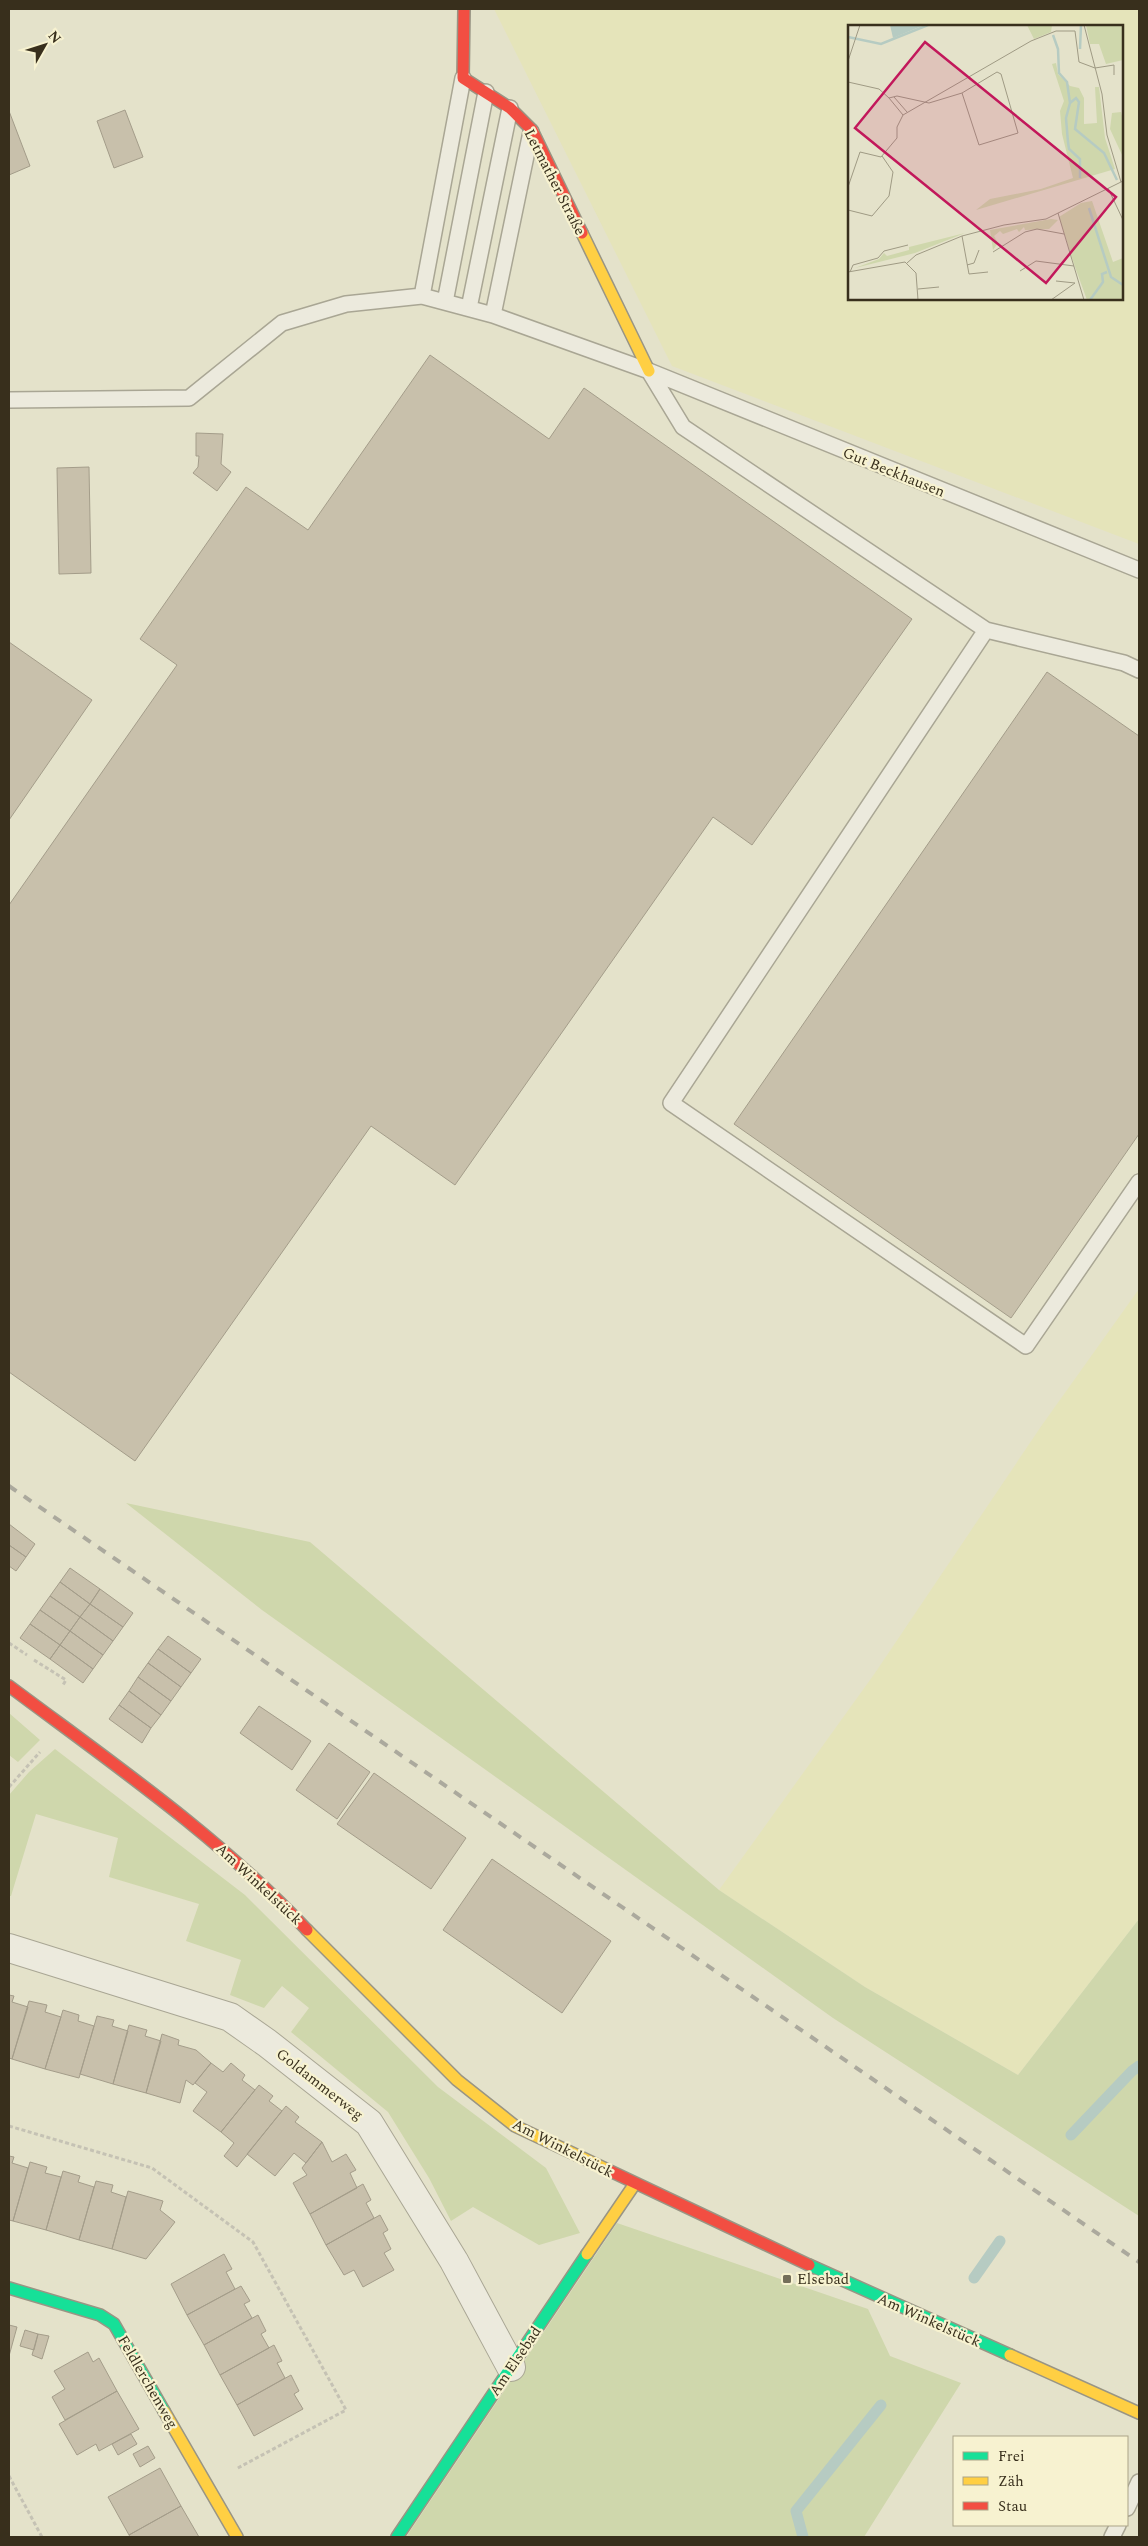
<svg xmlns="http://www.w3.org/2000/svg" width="1148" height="2546" font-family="Spectral,serif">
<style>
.farmland{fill:#e5e4ba;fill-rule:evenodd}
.green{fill:#cfd7ac}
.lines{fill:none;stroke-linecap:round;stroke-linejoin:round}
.stream{stroke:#b6cbc2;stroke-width:11}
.building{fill:#c8c0ab;stroke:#a49d8a}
.lane-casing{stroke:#a9a694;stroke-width:18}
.street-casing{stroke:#a9a694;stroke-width:30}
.fast-casing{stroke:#999584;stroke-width:14}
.slow-casing{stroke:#999584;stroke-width:14}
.jam-casing{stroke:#999584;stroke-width:14}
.path{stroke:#c5c2b4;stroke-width:3;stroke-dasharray:4 2.5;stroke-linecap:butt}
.lane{stroke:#eceadd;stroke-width:15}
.street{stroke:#eceadd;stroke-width:28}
.fast{stroke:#16e098;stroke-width:11}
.slow{stroke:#ffcf43;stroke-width:11}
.jam{stroke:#f24e42;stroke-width:11}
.rail{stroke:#aba99d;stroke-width:4;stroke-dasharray:9 9;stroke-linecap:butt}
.poi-dot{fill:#746e59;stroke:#f7f2d0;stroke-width:2}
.labels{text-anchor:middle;stroke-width:4.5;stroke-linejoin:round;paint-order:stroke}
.street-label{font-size:15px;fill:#382f1c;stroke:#f7f2d0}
.poi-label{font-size:15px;fill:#382f1c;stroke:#f7f2d0;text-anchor:start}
.inset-river{fill:none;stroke:#b6cbc2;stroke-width:2.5}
.inset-road{fill:none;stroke:#9f9a84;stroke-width:1}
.view{fill:#c2185b;fill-opacity:0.15;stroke:#c2185b;stroke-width:2.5}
.inset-edge{fill:none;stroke:#382f1c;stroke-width:2.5}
</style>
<rect width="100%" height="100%" fill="#e4e2ca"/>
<!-- farmland -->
<path class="farmland" d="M 494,9 L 1139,9 L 1139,544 L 672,366 ZM 849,26 L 1122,26 L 1122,299 L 849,299 Z
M 1139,1289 L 1139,1919 L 1018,2075 L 865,1987 L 719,1890 L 875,1673 L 1042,1425 Z"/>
<!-- green -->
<path class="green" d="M 126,1503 L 310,1542 L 719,1890 L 865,1987 L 1018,2075 L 1139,1919 L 1139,2216 L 833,2018 L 262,1610 Z
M 9,1713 L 40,1740 L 18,1762 L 9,1755 Z
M 55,1749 L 245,1895 L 438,2087 L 546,2168 L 580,2233 L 539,2245 L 473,2207 L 451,2221 L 429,2178 L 388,2112 L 291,2032 L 309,2008 L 282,1986 L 264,2008 L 230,1995 L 241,1960 L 186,1941 L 199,1904 L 109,1877 L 118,1838 L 36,1814 L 11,1896 L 9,1896 L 9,1795 L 29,1772 Z
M 617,2223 L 868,2309 L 890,2356 L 961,2383 L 864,2537 L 406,2537 Z"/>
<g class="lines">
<!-- stream -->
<path class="stream" d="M 1071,2135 L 1132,2071 L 1139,2066
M 974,2278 L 1000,2241
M 803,2537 L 796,2511 L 881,2405"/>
</g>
<!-- building -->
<path class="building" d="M 125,110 L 143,157 L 114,168 L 97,121 Z
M 9,111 L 30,166 L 9,175 Z
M 430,355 L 549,439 L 584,388 L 912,619 L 752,845 L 713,817 L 455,1185 L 371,1126 L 135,1461 L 9,1372 L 9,905 L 177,665 L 140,639 L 246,487 L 308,530 Z
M 196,433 L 223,434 L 221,464 L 231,472 L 217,491 L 193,473 L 198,467 L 199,456 L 196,456 Z
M 89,467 L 91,573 L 59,574 L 57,468 Z
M 9,642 L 92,700 L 9,820 Z
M 1047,672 L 1139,736 L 1139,1134 L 1011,1318 L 734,1124 Z
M 9,1524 L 35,1544 L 26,1557 L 9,1545 Z
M 9,1545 L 26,1557 L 16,1571 L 9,1566 Z
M 70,1568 L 100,1589 L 90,1604 L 60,1582 Z
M 60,1582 L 90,1604 L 80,1617 L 50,1596 Z
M 100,1589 L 133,1613 L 123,1627 L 90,1604 Z
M 50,1596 L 80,1617 L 70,1631 L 40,1610 Z
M 90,1604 L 123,1627 L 113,1641 L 80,1617 Z
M 40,1610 L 70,1631 L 60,1645 L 30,1624 Z
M 80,1617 L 113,1641 L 103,1655 L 70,1631 Z
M 30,1624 L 60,1645 L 50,1659 L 20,1638 Z
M 70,1631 L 103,1655 L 93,1669 L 60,1645 Z
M 168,1636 L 201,1659 L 191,1673 L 158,1649 Z
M 60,1645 L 93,1669 L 83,1683 L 50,1659 Z
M 158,1649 L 191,1673 L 181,1687 L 148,1663 Z
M 148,1663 L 181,1687 L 171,1701 L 138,1677 Z
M 138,1677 L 171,1701 L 161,1715 L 129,1691 Z
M 129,1691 L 161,1715 L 151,1728 L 119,1705 Z
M 119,1705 L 151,1728 L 142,1743 L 109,1719 Z
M 259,1706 L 311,1741 L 292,1770 L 240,1733 Z
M 329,1743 L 370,1772 L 337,1819 L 296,1790 Z
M 374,1773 L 466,1838 L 431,1889 L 337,1824 Z
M 492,1859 L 611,1941 L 562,2013 L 443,1930 Z
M 9,1995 L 14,1996 L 12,2002 L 28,2007 L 12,2059 L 9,2058 Z
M 29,2001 L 47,2005 L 45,2012 L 61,2017 L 45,2069 L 12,2059 Z
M 63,2010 L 79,2015 L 78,2021 L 94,2026 L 79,2078 L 45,2069 Z
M 97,2016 L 114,2020 L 112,2026 L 128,2031 L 113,2084 L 80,2074 Z
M 129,2025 L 147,2030 L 145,2036 L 161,2041 L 146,2093 L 113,2084 Z
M 162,2034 L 179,2040 L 178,2045 L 196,2050 L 211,2063 L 193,2085 L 186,2080 L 180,2103 L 146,2093 Z
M 211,2063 L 223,2072 L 231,2063 L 245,2075 L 242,2080 L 255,2090 L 221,2132 L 193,2111 L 207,2092 L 195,2083 Z
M 259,2085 L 273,2096 L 269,2101 L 282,2111 L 237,2167 L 224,2156 L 234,2143 L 221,2132 Z
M 286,2106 L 299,2117 L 295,2122 L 322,2142 L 306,2163 L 294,2153 L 275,2176 L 247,2154 Z
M 322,2142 L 332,2162 L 346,2154 L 356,2170 L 350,2173 L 357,2188 L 310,2214 L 293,2183 L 307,2175 L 302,2168 Z
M 9,2156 L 14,2157 L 12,2163 L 28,2168 L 13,2221 L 9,2220 Z
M 30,2162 L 47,2167 L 45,2173 L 61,2177 L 46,2230 L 13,2221 Z
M 63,2171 L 80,2176 L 78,2182 L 94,2187 L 79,2240 L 46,2230 Z
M 96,2181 L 113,2185 L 111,2192 L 126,2197 L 112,2249 L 79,2240 Z
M 363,2184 L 371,2200 L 366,2203 L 374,2218 L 326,2245 L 310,2214 Z
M 128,2191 L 163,2201 L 160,2210 L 175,2222 L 146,2259 L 112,2249 Z
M 380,2215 L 388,2230 L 383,2233 L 391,2249 L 384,2253 L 394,2270 L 363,2287 L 354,2270 L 344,2275 L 326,2245 Z
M 224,2254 L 232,2269 L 226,2272 L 235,2289 L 187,2315 L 171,2284 Z
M 241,2286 L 250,2301 L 244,2304 L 252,2318 L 204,2345 L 187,2315 Z
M 258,2315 L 266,2331 L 261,2334 L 269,2348 L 220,2375 L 204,2345 Z
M 9,2325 L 17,2327 L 9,2356 Z
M 25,2330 L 38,2334 L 34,2350 L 20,2346 Z
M 38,2334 L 49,2336 L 42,2359 L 32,2355 Z
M 274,2345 L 282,2361 L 277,2363 L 285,2378 L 237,2405 L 220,2375 Z
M 88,2352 L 93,2362 L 99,2358 L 117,2391 L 65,2420 L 52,2397 L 65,2389 L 54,2371 Z
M 291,2375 L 299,2391 L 294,2394 L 303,2409 L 254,2436 L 237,2405 Z
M 117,2391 L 139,2429 L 99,2451 L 96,2444 L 77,2455 L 59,2424 Z
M 131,2434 L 137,2444 L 118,2455 L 112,2444 Z
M 148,2446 L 155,2458 L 140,2467 L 133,2454 Z
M 160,2468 L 181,2506 L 129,2535 L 108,2497 Z
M 181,2506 L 199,2537 L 130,2537 L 129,2535 Z"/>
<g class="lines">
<defs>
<path id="lane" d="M 422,296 L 463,78
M 445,302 L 486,92
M 469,308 L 510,108
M 493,315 L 531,132
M 649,371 L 683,427 L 986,630 L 1124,663 L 1139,670
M 9,400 L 189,398 L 282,323 L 346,304 L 422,296 L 493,315 L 649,371 L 1139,570
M 986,630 L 671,1103 L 1026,1346 L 1139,1182
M 1127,2508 L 1139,2482
M 1112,2537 L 1118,2525"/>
<path id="street" d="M 9,1948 L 230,2017 L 267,2043 L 369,2123 L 454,2261 L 511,2367"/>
<path id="fast" d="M 809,2265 L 1010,2355
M 9,2288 L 100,2315 L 114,2324 L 164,2411
M 397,2537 L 587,2254"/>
<path id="slow" d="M 582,233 L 649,371
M 307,1930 L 457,2080 L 515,2126 L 608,2170
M 587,2254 L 634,2185
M 1010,2355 L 1139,2413
M 164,2411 L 237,2537"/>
<path id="jam" d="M 464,9 L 463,78 L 510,108 L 532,130 L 582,233
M 9,1686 C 112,1763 218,1836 307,1930
M 608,2170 L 809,2265"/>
</defs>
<!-- lane casing -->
<use href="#lane" class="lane-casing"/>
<!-- street casing -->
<use href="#street" class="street-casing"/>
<!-- fast casing -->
<use href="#fast" class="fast-casing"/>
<!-- slow casing -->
<use href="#slow" class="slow-casing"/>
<!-- jam casing -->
<use href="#jam" class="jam-casing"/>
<!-- path -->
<path class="path" d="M 9,1643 L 27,1655
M 34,1660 L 66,1680 L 63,1685
M 9,1787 L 40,1752
M 9,2126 L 152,2168 L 253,2242 L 346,2410 L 236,2469
M 9,2476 L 42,2537"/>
<!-- lane -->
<use href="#lane" class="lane"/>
<!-- street -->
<use href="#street" class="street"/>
<!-- fast -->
<use href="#fast" class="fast"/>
<!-- slow -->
<use href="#slow" class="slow"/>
<!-- jam -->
<use href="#jam" class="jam"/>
<!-- rail -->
<path class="rail" d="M 9,1486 L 1139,2262"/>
</g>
<!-- markers -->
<rect class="poi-dot" x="782" y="2274" width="10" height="10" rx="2.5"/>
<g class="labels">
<!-- street labels -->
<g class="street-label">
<text transform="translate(555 182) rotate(63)" y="5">Letmather Straße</text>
<text transform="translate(894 472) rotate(22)" y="5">Gut Beckhausen</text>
<text transform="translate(259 1884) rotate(43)" y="5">Am Winkelstück</text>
<text transform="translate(320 2084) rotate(38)" y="5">Goldammerweg</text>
<text transform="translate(563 2148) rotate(27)" y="5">Am Winkelstück</text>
<text transform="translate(929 2320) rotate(24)" y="5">Am Winkelstück</text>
<text transform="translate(515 2361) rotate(-56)" y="5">Am Elsebad</text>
<text transform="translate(148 2382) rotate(60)" y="5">Feldlerchenweg</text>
</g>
<!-- poi labels -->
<g class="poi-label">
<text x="797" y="2284">Elsebad</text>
</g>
</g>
<!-- overview -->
<g transform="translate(848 25)">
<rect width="275" height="275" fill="#e4e2ca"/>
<path d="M 179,0 L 204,0 L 203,7 L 186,14 ZM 238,0 L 275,0 L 275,35 L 258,39 L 251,19 L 242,19 ZM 208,38 L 210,49 L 222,61 L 231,63 L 236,73 L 236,99 L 249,98 L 247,62 L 251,62 L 257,113 L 267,144 L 128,185 L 142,174 L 193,164 L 225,153 L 214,109 L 212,86 L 216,76 L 204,39 ZM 273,87 L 275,95 L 275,132 L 262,104 L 264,88 ZM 244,176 L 265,237 L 275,233 L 275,275 L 239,275 L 227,242 L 211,192 L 233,178 ZM 203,194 L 210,195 L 201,204 L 177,205 L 176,202 L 171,207 L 169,204 L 155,209 L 152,206 L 146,211 L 150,218 L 145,225 L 142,205 ZM 117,208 L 67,228 L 7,243 L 31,234 L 36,228 L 39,231 L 61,225 L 61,222 Z" fill="#cfd7ac"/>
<path d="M 42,0 L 76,0 L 45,13 Z" fill="#b6cbc2"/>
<path class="inset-river" d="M 205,10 L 210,24 L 211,48 L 219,57 L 222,78 L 228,73 L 231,77 L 227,104 L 256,128 L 269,155M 0,12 L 33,19 L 80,0M 232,24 L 233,0M 222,78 L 218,93 L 220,117 L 221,124 L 232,134 L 232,153M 241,183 L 263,252 L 275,260M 242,275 L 255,257 L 254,249 L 259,247"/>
<path class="inset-road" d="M 236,0 L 254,69 L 259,110 L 273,157M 0,36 L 12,0M 0,57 L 31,64 L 41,73 L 49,71 L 81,78 L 114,68 L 131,120 L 170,108 L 153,49 L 149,47 L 114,68M 46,72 L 59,87M 41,73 L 55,90M 0,162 L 12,127 L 33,132 L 49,113 L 49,102 L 55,90 L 183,16 L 208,6 L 227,6 L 231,37 L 247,43 L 266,40 L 266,50M 260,163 L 275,195M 0,185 L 24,191 L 41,171 L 45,147 L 34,131M 210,188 L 236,275M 114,211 L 121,249 L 140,247M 145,227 L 177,207 L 189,204 L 216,209M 59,238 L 68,230 L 114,211 L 156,200 L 198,194 L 275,156M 119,240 L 126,238 L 131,225M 172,246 L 188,236 L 226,241M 0,247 L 57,237 L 68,248 L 70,275M 2,247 L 5,240 L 30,233 L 36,226 L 60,220M 70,264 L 91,262M 203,275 L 227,258 L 208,256"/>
<path class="view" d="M 77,17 L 268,172 L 198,258 L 7,103 Z"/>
<rect width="275" height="275" class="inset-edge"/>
</g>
<!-- border -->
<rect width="1148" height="2546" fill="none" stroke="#382f1c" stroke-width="20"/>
<!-- legend -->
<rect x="953" y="2436" width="175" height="90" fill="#f7f2d0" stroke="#aba488"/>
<rect x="963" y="2452" width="25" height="8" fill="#16e098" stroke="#aba488"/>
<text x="998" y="2461" font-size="15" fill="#382f1c">Frei</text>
<rect x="963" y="2477" width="25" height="8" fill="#ffcf43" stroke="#aba488"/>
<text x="998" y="2486" font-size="15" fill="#382f1c">Zäh</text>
<rect x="963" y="2502" width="25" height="8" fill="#f24e42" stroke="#aba488"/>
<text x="998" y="2511" font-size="15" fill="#382f1c">Stau</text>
<!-- north arrow -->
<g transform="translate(45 45) rotate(51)" stroke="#f7f2d0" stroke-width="4" paint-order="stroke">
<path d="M0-4L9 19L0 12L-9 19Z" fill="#382f1c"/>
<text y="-8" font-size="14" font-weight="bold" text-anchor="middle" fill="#382f1c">N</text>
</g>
</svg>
